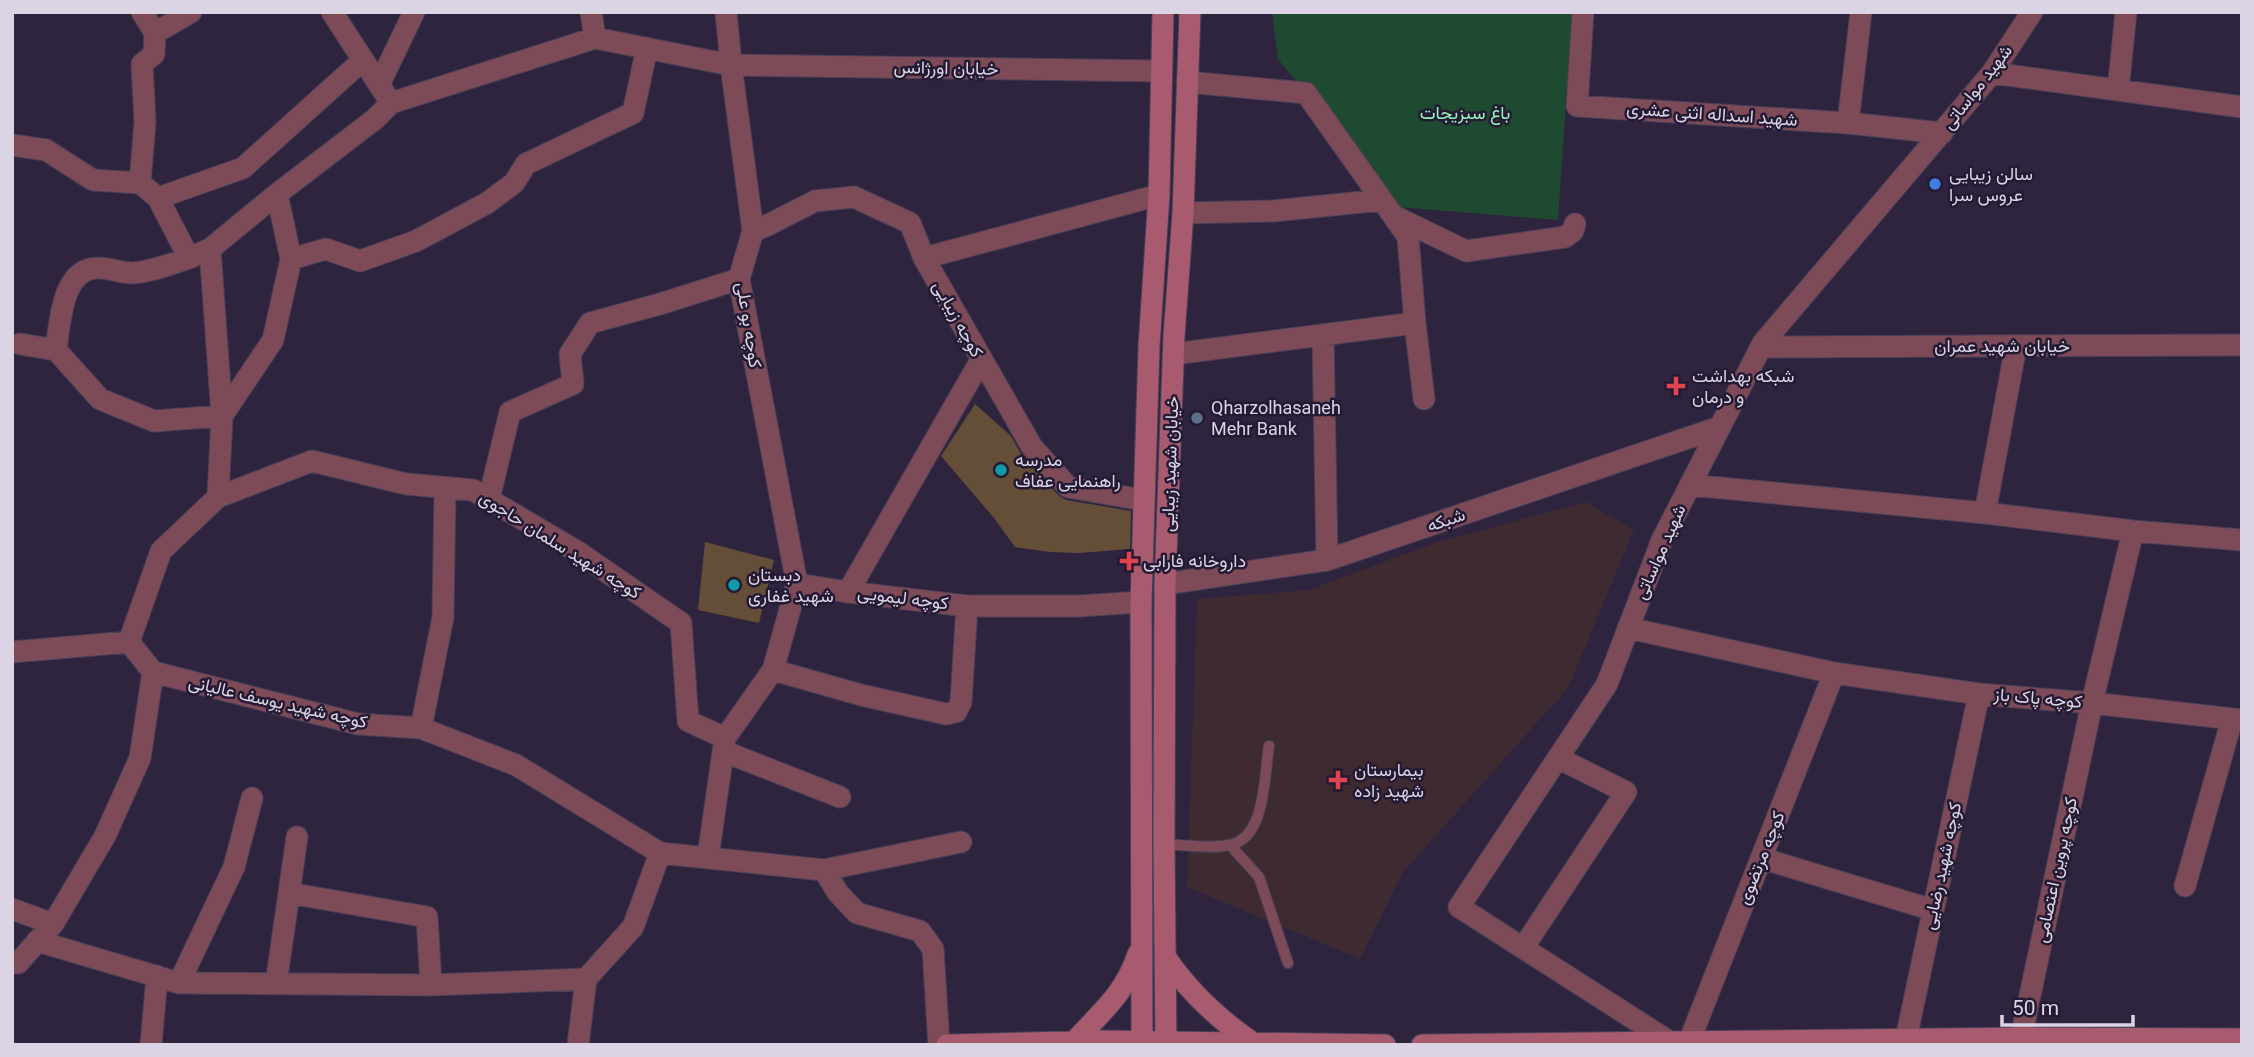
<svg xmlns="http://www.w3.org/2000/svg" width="2254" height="1057" font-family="Roboto,Vazirmatn,sans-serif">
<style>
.medical{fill:#3e2b32}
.green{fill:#1e4a32}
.building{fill:#654e37}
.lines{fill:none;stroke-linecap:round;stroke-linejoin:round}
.lane-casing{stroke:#4a4058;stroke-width:12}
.street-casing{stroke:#4a4058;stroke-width:23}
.secondary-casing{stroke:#4a4058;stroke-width:23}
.lane{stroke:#7c4b57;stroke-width:10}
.street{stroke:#7c4b57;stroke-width:21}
.secondary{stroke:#a85b6f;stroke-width:21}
.shop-dot{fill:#3f7fe0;stroke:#251a33;stroke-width:2.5}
.health-dot{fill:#e0444e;stroke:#251a33;stroke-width:2.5}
.service-dot{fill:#5c6f8a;stroke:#251a33;stroke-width:2.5}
.culture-dot{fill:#0f9aa8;stroke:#251a33;stroke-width:2.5}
.labels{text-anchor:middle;stroke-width:5;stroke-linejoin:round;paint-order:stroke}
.street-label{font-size:18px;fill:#dad4e4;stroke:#251a33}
.park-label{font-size:18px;fill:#94f4bb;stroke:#251a33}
.poi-label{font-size:18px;fill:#dad4e4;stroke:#251a33;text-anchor:start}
</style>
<rect width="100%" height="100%" fill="#2f243d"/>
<!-- medical -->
<path class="medical" d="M 1586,502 L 1634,530 L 1568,688 L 1403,872 L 1360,959 L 1187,887 L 1197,599 L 1309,590 L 1438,542 Z"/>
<!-- green -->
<path class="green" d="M 1272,12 L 1572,12 L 1558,220 L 1399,207 L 1278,59 Z"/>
<!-- building -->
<path class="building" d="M 975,404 L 1011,436 L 1022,456 L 1059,496 L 1066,500 L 1131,511 L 1130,549 L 1078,553 L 1050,552 L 1015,547 L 994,518 L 941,456 Z
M 705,542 L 774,560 L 759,623 L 698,610 Z"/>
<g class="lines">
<defs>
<path id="lane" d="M 1164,844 C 1185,845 1209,849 1229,845 C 1266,839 1264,776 1269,746
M 1230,845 L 1259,877 L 1288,963"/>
<path id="street" d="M 142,12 L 155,33 L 191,12
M 332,12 L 391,103 L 595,38 L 731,65 L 1161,71
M 591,12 L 595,38
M 1583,12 L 1577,106 L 1848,123 L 1942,133
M 1992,73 L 2242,107
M 1187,82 L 1306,93 L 1382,200
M 379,85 L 414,12
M 2118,90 L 2126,12
M 1848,123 L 1861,12
M 12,145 L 46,150 L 93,180 L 140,183 L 158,198 L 243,168 L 363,60
M 140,183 L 145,122 L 142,64 L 154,54 L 155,33
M 1398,218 L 1466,251 L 1565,237 L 1573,231 L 1575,224
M 753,231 L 766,226 L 815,201 L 854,197 L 910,223 L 924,258 L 1032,447 L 1068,487 L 1143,500
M 210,249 L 277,194
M 924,258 L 1159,195
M 291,259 L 326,249 L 360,261 L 416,241 L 487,203 L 514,183 L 526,164 L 633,113 L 647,48
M 1415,323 L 1424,399
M 1323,336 L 1327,560
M 20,344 L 56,350 L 100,399 L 154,421 L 222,416 L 273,340 L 291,259 L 277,194 L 375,119 L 391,103
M 1761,347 L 2242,345
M 56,350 C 60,322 62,267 99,268 C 110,268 121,273 132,273 C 151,272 171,264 189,258
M 1173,354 L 1415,323 L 1408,237 L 1382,200 L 1273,211 L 1183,213
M 981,360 L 848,592 L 967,606 L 1079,606 L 1141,602
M 1690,485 L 1985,513 L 2133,531 L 2242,540
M 218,497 L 312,461 L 406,484 L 473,490 L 578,552 L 681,623 L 688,721 L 725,738
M 489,499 L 510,412 L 573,384 L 570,354 L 590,323 L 660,304 L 739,279
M 1985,513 L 2016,346
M 797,584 L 848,592
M 1165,584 L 1327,560 L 1720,427
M 1628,628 L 1834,673 L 1979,694 L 2092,703 L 2242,720
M 12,652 L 129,642
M 773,670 L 861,695 L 946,714 L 956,712 L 961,702 L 967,606
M 153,672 L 358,724 L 421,728 L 516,765 L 660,853 L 633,927 L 586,979 L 578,1045
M 421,728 L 443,617 L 445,488
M 723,751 L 840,797
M 660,853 L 824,870 L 961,842
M 708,857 L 725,738 L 773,670 L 797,584 L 739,279 L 753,231 L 731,65 L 726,12
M 1761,858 L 1933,910
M 824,870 L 838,893 L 857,913 L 920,931 L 933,949 L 939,1045
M 2185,886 L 2232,719
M 289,893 L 427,917 L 431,985
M 12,909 L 53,924
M 37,941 L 179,983 L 431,985 L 586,979
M 1523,948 L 1626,792 L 1558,758
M 12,963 L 18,963 L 53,924 L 105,836 L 140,758 L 153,672 L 129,642 L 161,551 L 218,497 L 222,416 L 210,249 L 189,258 L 158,198
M 179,983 L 234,867 L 252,798
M 276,984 L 297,837
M 2021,1038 L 2092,703 L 2133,531
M 1906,1039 L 1979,694
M 1670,1042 L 1459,907 L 1607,684 L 1662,540 L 1763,343 L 1992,73 L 2032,12
M 1689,1042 L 1834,673
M 151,1045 L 157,976"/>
<path id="secondary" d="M 1166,958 C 1190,993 1218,1019 1253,1043
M 1074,1042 C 1101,1012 1125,994 1138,954
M 947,1045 L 1102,1041 L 1385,1045
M 1142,1045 L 1141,602 L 1149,346 L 1159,195 L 1163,12
M 1166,1045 L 1164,844 L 1165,584 L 1174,336 L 1183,213 L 1190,12
M 1422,1045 L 2021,1038 L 2242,1039"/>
</defs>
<!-- lane casing -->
<use href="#lane" class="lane-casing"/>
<!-- street casing -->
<use href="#street" class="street-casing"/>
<!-- secondary casing -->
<use href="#secondary" class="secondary-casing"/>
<!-- lane -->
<use href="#lane" class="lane"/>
<!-- street -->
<use href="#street" class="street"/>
<!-- secondary -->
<use href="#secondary" class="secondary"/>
</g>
<!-- markers -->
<circle class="shop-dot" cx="1935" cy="184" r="7"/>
<g class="health-dot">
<path d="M1672.5 375.5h7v7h7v7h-7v7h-7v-7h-7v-7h7z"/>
<path d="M1125.5 550.5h7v7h7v7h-7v7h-7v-7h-7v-7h7z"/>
<path d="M1334.5 769.5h7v7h7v7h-7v7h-7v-7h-7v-7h7z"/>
</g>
<circle class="service-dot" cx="1197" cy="418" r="7"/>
<g class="culture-dot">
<circle cx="1001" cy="470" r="7"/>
<circle cx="734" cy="585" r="7"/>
</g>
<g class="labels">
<!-- street labels -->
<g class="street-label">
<text transform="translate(946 68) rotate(1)" y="6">خیابان اورژانس</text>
<text transform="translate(1977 87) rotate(-52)" y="6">شهید مواساتی</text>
<text transform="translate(1712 114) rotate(4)" y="6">شهید اسداله اثنی عشری</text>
<text transform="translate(958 319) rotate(61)" y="6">کوچه زیبایی</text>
<text transform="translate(749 325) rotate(81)" y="6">کوچه بو علی</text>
<text x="2002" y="352">خیابان شهید عمران</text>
<text transform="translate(1170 464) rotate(-88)" y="6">خیابان شهید زیبایی</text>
<text transform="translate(1446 520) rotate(-19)" y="6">شبکه</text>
<text transform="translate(560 545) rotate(32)" y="6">کوچه شهید سلمان حاجوی</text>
<text transform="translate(1660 552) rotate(-66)" y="6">شهید مواساتی</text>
<text transform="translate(903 598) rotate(7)" y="6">کوچه لیمویی</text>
<text transform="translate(2038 698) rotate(5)" y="6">کوچه پاک باز</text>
<text transform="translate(278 702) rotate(13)" y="6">کوچه شهید یوسف عالیانی</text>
<text transform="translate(1761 858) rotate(-68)" y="6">کوچه مرتضوی</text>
<text transform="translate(1942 866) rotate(-78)" y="6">کوچه شهید رضایی</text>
<text transform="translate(2056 870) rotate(-78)" y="6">کوچه پروین اعتصامی</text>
</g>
<!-- park labels -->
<g class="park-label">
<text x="1465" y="119">باغ سبزیجات</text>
</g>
<!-- poi labels -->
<g class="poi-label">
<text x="1949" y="180">سالن زیبایی<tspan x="1949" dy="21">عروس سرا</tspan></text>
<text x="1692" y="382">شبکه بهداشت<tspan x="1692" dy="21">و درمان</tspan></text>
<text x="1211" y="414">Qharzolhasaneh<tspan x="1211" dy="21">Mehr Bank</tspan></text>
<text x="1015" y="466">مدرسه<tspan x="1015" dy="21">راهنمایی عفاف</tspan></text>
<text x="1143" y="567">داروخانه فارابی</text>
<text x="748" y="581">دبستان<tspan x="748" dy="21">شهید غفاری</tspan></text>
<text x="1354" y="776">بیمارستان<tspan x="1354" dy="21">شهید زاده</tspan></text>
</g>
</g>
<!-- border -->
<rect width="2254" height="1057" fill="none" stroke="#dad4e4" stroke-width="28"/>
<!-- scale -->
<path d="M2002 1015v10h131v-10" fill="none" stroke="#dad4e4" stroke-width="3.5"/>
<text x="2012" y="1015" font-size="21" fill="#dad4e4" stroke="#251a33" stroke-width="5" paint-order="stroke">50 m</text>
</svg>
